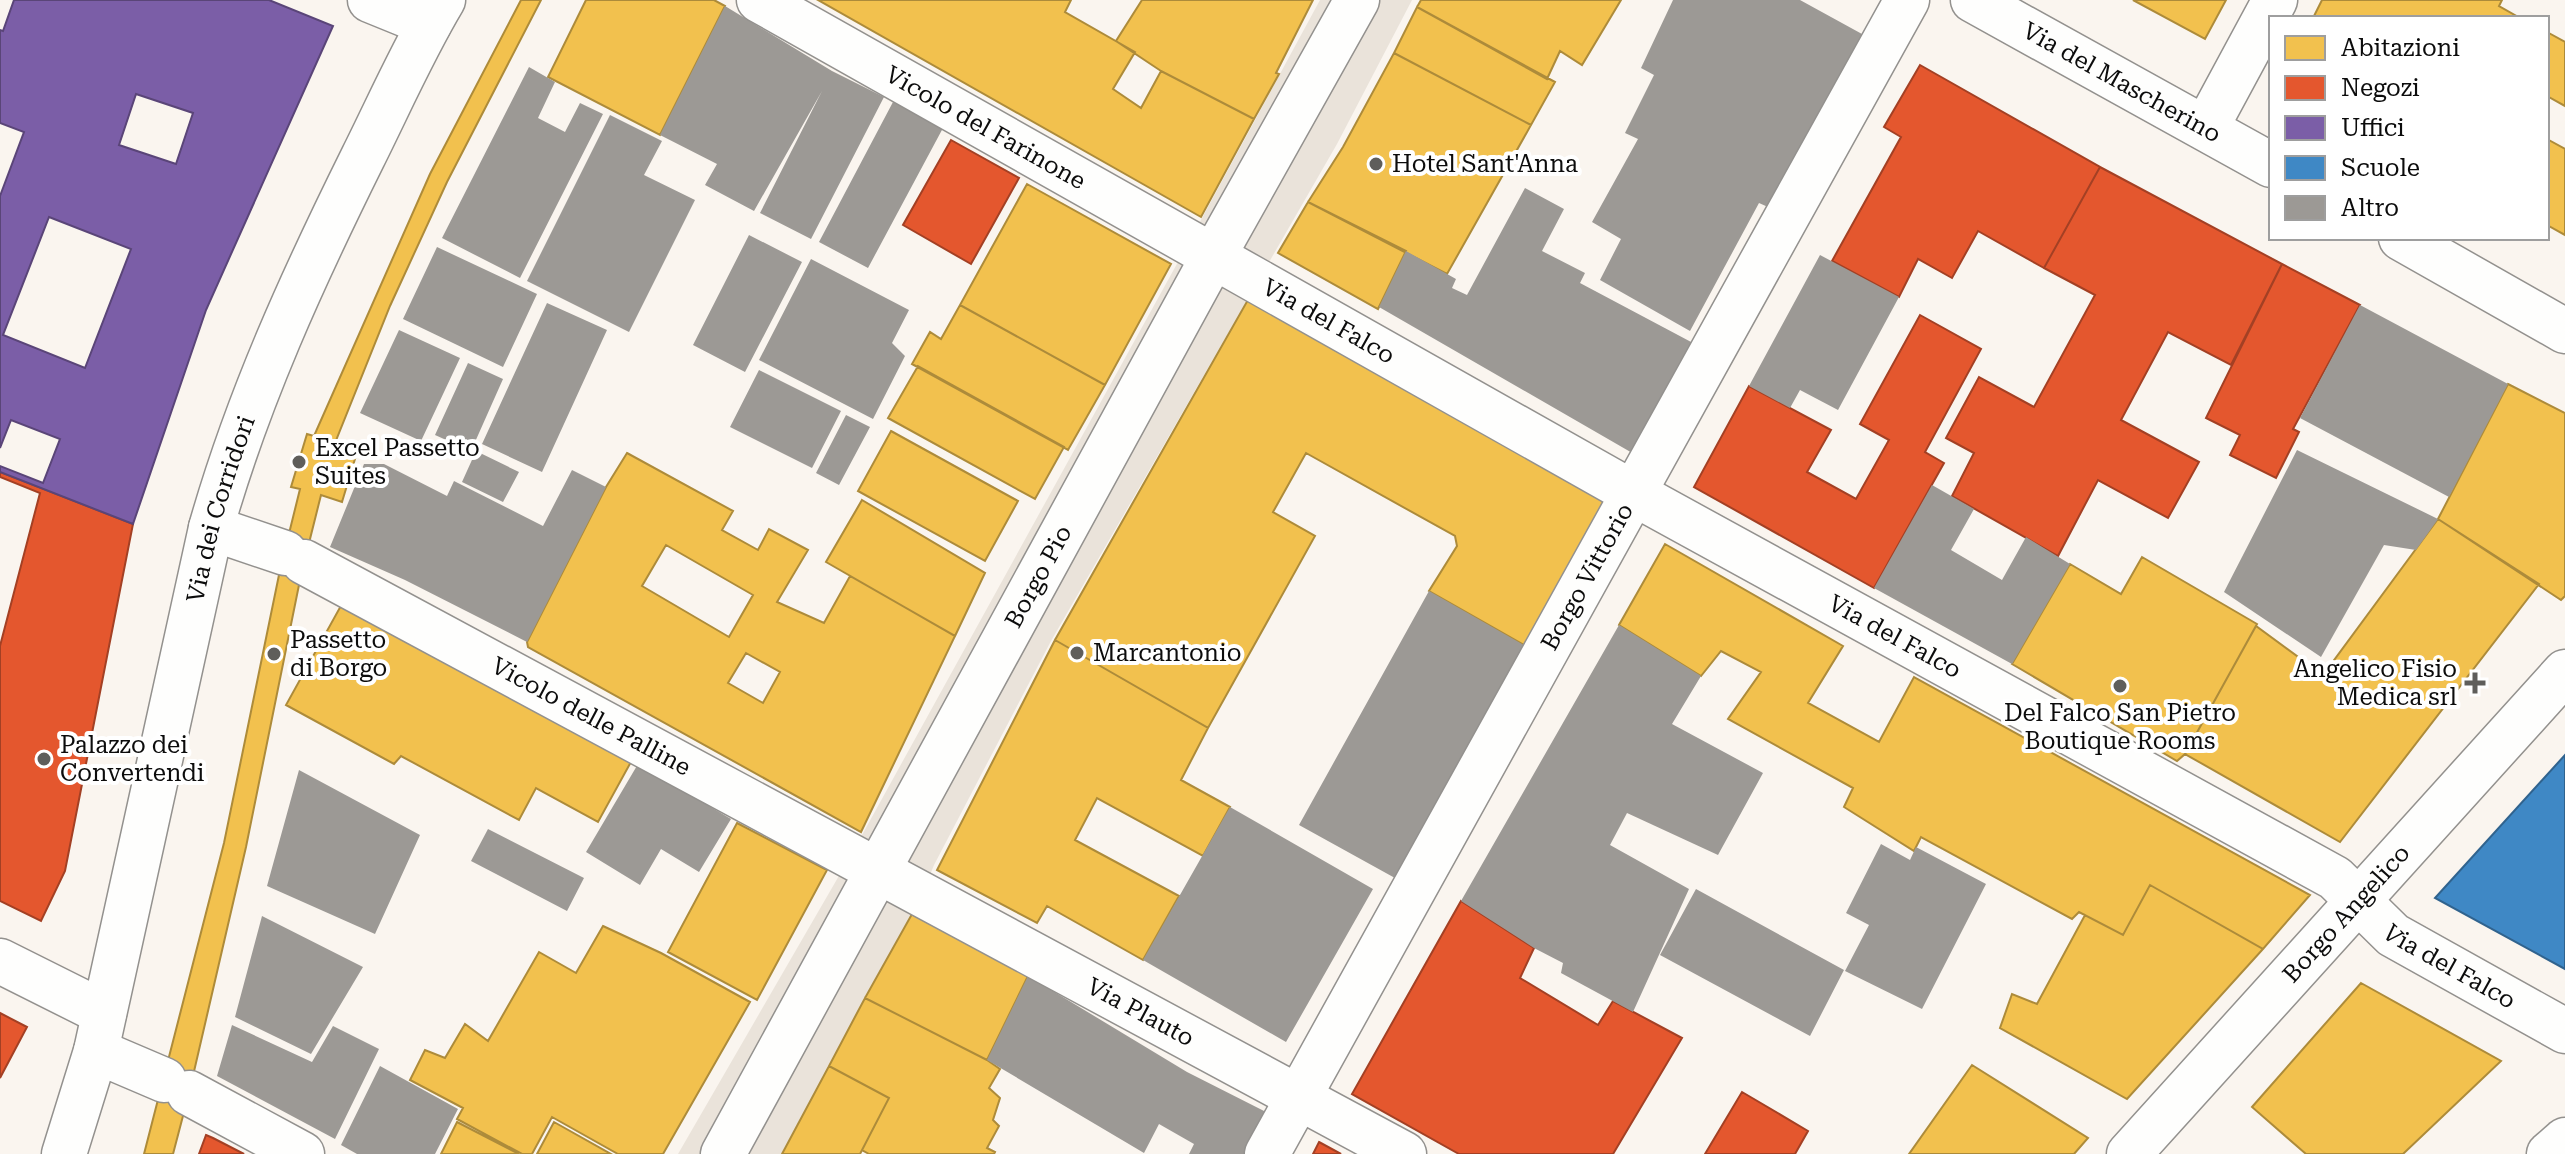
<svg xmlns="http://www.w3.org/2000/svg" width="2565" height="1154" font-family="'Roboto Serif',serif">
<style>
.plaza{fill:#eae3da}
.homes{fill:#f2c14e;stroke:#ad8b3a;stroke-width:2;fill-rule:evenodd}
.shops{fill:#e4572e;stroke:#a34024;stroke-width:2}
.offices{fill:#7b5ea7;stroke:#5a4578;stroke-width:2;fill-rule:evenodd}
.schools{fill:#3f88c5;stroke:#30638e;stroke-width:2}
.building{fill:#9c9995}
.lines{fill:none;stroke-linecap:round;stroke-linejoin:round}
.pedestrian-casing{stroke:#93918e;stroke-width:47}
.minor-casing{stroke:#93918e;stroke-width:47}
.tertiary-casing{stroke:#93918e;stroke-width:47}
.pedestrian{stroke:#fefefd;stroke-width:44}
.minor{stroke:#fefefd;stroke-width:44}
.tertiary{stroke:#fefefd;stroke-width:44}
.poi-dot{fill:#5f5e5b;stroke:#fff;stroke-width:3}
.labels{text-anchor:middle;stroke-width:8;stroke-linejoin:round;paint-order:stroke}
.street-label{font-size:24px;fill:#0c0c0c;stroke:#fff}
.poi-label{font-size:24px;fill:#0c0c0c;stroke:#fff;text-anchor:start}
</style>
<rect width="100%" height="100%" fill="#faf5ef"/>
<!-- plaza -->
<path class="plaza" d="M 1320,0 L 1412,0 L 1337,144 L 1051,641 L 934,865 L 922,895 L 782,1154 L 678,1154 L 851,855 L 1189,242 Z"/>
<!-- homes -->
<path class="homes" d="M 521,0 L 541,0 L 447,182 L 390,306 L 335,443 L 358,449 L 342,502 L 321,495 L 301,575 L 246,847 L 189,1093 L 173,1154 L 144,1154 L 224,843 L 280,570 L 300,489 L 291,487 L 307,434 L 314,436 L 430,174 Z
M 586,0 L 714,0 L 725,6 L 660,135 L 548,77 Z
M 818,0 L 1071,0 L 1065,12 L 1135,52 L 1113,89 L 1141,108 L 1161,71 L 1254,119 L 1201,217 Z
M 1142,0 L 1313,0 L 1276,73 L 1279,74 L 1254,119 L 1161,71 L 1116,41 Z
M 1421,0 L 1621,0 L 1582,65 L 1560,51 L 1547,79 L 1417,7 Z
M 2133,0 L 2226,0 L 2205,39 Z
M 2322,0 L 2502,0 L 2499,6 L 2520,18 L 2313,18 Z
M 1417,7 L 1555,82 L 1531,125 L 1394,53 Z
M 2547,32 L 2565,42 L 2565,106 L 2547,96 Z
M 1394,53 L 1531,125 L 1447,274 L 1308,202 L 1343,147 Z
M 2547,139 L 2565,149 L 2565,235 L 2547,225 Z
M 1027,184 L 1171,264 L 1105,385 L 960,305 Z
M 1308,202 L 1406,251 L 1378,309 L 1278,253 Z
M 1249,298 L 1614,501 L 1531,649 L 1429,591 L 1457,546 L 1455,536 L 1306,453 L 1273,512 L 1315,536 L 1208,728 L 1055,640 Z
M 960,305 L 1105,385 L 1068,450 L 912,364 L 930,332 L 941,339 Z
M 918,366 L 1064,447 L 1035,499 L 888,418 Z
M 2508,384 L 2565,413 L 2565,596 L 2561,600 L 2438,519 Z
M 891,431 L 1018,501 L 985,561 L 858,491 Z
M 627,453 L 733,511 L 722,530 L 758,550 L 769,529 L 808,550 L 777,602 L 824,623 L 850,576 L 955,636 L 861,832 L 528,647 L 527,642 L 606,487 ZM 666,545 L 753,595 L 729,637 L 642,586 ZM 746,653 L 780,672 L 763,703 L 728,683 Z
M 862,500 L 985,573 L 955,636 L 826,562 Z
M 2438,519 L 2539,584 L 2340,842 L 2185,754 L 2256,626 L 2323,675 Z
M 1665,544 L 1843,646 L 1808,703 L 1879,742 L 1914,677 L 2310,895 L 2263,949 L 2150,885 L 2123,935 L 2079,912 L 2072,919 L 1921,837 L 1914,851 L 1844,807 L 1853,788 L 1728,719 L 1761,672 L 1721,651 L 1701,676 L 1619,625 Z
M 2142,557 L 2257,624 L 2185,754 L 2177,761 L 2012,664 L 2070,564 L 2121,594 Z
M 343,602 L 632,760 L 598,822 L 536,788 L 519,820 L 401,756 L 394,764 L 286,705 Z
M 1055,640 L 1208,728 L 1181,780 L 1230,807 L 1203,856 L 1097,798 L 1075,840 L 1179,896 L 1143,960 L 1047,906 L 1037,923 L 937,870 Z
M 737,823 L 827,870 L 757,1000 L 668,952 Z
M 2150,885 L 2263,949 L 2127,1099 L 2000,1028 L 2012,994 L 2037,1004 L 2085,915 L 2123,935 Z
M 912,914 L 1028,976 L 987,1060 L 865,998 Z
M 603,926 L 661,953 L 750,1002 L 663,1154 L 618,1154 L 552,1117 L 532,1154 L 522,1154 L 457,1119 L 463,1108 L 410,1080 L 425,1050 L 445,1058 L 465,1024 L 488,1041 L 539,952 L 576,973 Z
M 2361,983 L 2501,1061 L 2403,1154 L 2306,1154 L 2252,1107 Z
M 865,998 L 987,1060 L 1000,1069 L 989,1088 L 1000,1098 L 993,1120 L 999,1126 L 987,1148 L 995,1152 L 994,1154 L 869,1154 L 862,1150 L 889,1098 L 829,1066 Z
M 1972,1065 L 2088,1138 L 2074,1154 L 1909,1154 Z
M 829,1066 L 889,1098 L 860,1154 L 782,1154 Z
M 457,1122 L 519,1154 L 441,1154 Z
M 554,1122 L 611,1154 L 537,1154 Z"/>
<!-- shops -->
<path class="shops" d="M 1920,65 L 2100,167 L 2044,268 L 1978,231 L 1952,278 L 1918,259 L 1899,297 L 1832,261 L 1901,137 L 1884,127 Z
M 951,140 L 1019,178 L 971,264 L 903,225 Z
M 2100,167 L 2282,264 L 2231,365 L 2168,332 L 2121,420 L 2199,462 L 2168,518 L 2098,480 L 2058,556 L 1952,496 L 1974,453 L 1946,438 L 1979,377 L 2034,407 L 2095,295 L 2044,268 Z
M 2282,264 L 2360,305 L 2293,429 L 2299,432 L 2276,478 L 2230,455 L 2240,435 L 2206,418 Z
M 1920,315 L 1981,349 L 1925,452 L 1944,463 L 1874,588 L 1694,487 L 1749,386 L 1831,430 L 1807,472 L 1856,499 L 1889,440 L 1860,424 Z
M 0,472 L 133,524 L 65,871 L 41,921 L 0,901 L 0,646 L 40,493 L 0,477 Z
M 1461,901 L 1534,948 L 1520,978 L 1598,1025 L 1613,1001 L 1682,1038 L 1613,1154 L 1459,1154 L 1352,1094 Z
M 0,1013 L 27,1027 L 0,1078 Z
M 1742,1092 L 1808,1131 L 1795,1154 L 1705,1154 Z
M 206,1135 L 213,1138 L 244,1154 L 199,1154 Z
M 1319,1142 L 1341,1154 L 1313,1154 Z"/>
<!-- offices -->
<path class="offices" d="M 14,0 L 269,0 L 333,26 L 206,310 L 133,524 L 0,472 L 0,466 L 43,483 L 60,439 L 11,420 L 0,448 L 0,196 L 24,132 L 0,123 L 0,30 L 3,31 ZM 136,94 L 193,113 L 176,164 L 119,145 ZM 49,217 L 131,249 L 85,368 L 3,335 Z"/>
<!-- schools -->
<path class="schools" d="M 2565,755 L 2565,969 L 2435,898 Z"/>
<!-- building -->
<path class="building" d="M 1673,0 L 1800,0 L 1862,34 L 1867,44 L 1768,207 L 1759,203 L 1690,331 L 1600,280 L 1621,239 L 1592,222 L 1638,139 L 1625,133 L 1654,75 L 1641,68 Z
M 725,6 L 832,71 L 884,97 L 811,239 L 760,213 L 822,91 L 754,211 L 705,185 L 717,164 L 660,135 Z
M 529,67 L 555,82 L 538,118 L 565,132 L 580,103 L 603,114 L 520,278 L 442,238 Z
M 893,102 L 943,128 L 868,268 L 819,242 Z
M 610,115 L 662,141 L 644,175 L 695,200 L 629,332 L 527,281 Z
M 1525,188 L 1564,209 L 1542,251 L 1585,273 L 1580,283 L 1693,343 L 1634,454 L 1379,307 L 1406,251 L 1456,279 L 1452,288 L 1467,295 Z
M 749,235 L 802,262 L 745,372 L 693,345 Z
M 437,247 L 537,294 L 503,367 L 403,319 Z
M 1820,255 L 1899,297 L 1838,410 L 1800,390 L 1790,408 L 1749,386 Z
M 811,259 L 909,310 L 892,343 L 905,356 L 873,419 L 759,360 Z
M 547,303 L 607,330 L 542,472 L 482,444 Z
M 2360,305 L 2508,384 L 2449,497 L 2300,418 Z
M 399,330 L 460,358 L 421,441 L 360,413 Z
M 468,363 L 503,379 L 471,451 L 435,435 Z
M 759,370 L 841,411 L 812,468 L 730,427 Z
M 846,415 L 870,427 L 839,485 L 816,473 Z
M 2297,450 L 2438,519 L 2416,550 L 2384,545 L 2321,657 L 2224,592 Z
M 476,451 L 519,472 L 503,502 L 462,482 Z
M 364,464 L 384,464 L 447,496 L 454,481 L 543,526 L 572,470 L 606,487 L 527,642 L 405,580 L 330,547 Z
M 1932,485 L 1974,509 L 1951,550 L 2002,580 L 2026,537 L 2070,564 L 2012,664 L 1874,588 Z
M 1429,591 L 1531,649 L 1404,883 L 1299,825 Z
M 1619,625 L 1701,676 L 1672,724 L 1763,773 L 1718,855 L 1627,813 L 1610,845 L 1689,889 L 1633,1012 L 1561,973 L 1563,963 L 1534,948 L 1461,901 Z
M 638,764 L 731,819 L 699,872 L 661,849 L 640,885 L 586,852 Z
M 299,770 L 420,835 L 375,934 L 267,886 Z
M 1230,807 L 1373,889 L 1286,1042 L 1143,960 Z
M 488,829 L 584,878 L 567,911 L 471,861 Z
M 1881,844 L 1910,860 L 1916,847 L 1986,884 L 1922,1009 L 1845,971 L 1869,925 L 1846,913 Z
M 1696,889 L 1844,970 L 1810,1036 L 1660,955 Z
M 262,916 L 363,967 L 311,1054 L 235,1017 Z
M 1028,976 L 1187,1072 L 1268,1113 L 1248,1154 L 1189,1154 L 1194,1144 L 1159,1124 L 1144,1153 L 987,1060 Z
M 232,1025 L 312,1062 L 333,1026 L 379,1049 L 335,1139 L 217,1076 Z
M 380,1066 L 458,1109 L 435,1154 L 357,1154 L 341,1145 Z"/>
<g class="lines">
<defs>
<g id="pedestrian">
<path id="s1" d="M 723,1154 L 1213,257 L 1357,0"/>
</g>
<g id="minor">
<path d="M 370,0 L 429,24"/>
<path id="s2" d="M 759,0 L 1633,493 L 2335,878 L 2393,935 L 2565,1031"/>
<path id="s3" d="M 1973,0 L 2271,165"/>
<path d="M 2206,128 L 2275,0"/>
<path d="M 2401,238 L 2565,331"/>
<path d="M 211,528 L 285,553"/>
<path id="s4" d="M 304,562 L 1404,1154"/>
<path d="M 0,961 L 104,1013"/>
<path d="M 96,1051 L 164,1080"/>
<path d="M 189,1093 L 302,1154"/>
<path id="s5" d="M 64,1154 L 96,1051 L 211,528 C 248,398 303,278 363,157 C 389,105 413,50 443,0"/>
<path id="s6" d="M 1267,1154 L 1907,0"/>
<path id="s7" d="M 2129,1154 L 2565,672"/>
</g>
<path id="tertiary" d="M 2549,1154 L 2565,1140"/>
</defs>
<!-- pedestrian casing -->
<use href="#pedestrian" class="pedestrian-casing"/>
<!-- minor casing -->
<use href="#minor" class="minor-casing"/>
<!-- tertiary casing -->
<use href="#tertiary" class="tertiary-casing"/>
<!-- pedestrian -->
<use href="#pedestrian" class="pedestrian"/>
<!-- minor -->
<use href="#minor" class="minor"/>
<!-- tertiary -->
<use href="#tertiary" class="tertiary"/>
</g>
<!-- markers -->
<g class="poi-dot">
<circle cx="1376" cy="164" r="8"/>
<circle cx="299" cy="462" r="8"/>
<circle cx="1077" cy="653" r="8"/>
<circle cx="274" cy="654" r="8"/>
<path d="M2471 671h8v8h8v8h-8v8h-8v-8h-8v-8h8z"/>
<circle cx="2120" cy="686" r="8"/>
<circle cx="44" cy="759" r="8"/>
</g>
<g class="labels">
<!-- street labels -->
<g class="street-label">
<text dy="8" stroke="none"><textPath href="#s3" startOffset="170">Via del Mascherino</textPath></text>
<text dy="8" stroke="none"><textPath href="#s2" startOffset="260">Vicolo del Farinone</textPath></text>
<text dy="8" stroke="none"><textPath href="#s2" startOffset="654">Via del Falco</textPath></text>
<text dy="8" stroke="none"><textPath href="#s5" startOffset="664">Via dei Corridori</textPath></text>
<text dy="8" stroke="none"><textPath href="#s1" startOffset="658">Borgo Pio</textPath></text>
<text dy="8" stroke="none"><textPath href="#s6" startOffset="660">Borgo Vittorio</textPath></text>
<text dy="8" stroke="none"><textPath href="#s2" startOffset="1302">Via del Falco</textPath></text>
<text dy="8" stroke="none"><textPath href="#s4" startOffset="326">Vicolo delle Palline</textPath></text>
<text dy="8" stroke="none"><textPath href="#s7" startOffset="324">Borgo Angelico</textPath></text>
<text dy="8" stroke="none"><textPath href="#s2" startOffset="1950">Via del Falco</textPath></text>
<text dy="8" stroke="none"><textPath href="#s4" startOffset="950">Via Plauto</textPath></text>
</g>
<!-- poi labels -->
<g class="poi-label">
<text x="1392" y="172">Hotel Sant'Anna</text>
<text x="315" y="456">Excel Passetto<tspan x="315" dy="28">Suites</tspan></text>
<text x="290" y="648">Passetto<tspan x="290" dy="28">di Borgo</tspan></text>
<text x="1093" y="661">Marcantonio</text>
<text x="2457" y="677" text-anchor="end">Angelico Fisio<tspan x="2457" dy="28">Medica srl</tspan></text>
<text x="2120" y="721" text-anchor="middle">Del Falco San Pietro<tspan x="2120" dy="28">Boutique Rooms</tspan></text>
<text x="60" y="753">Palazzo dei<tspan x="60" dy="28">Convertendi</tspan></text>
</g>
</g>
<!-- legend -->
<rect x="2269" y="16" width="280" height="224" fill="#ffffff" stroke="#9e9e9e" stroke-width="2"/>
<rect x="2285" y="36" width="40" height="24" fill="#f2c14e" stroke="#9e9e9e" stroke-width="2"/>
<text x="2341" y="56" font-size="24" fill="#0c0c0c">Abitazioni</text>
<rect x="2285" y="76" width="40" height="24" fill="#e4572e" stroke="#9e9e9e" stroke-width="2"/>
<text x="2341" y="96" font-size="24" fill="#0c0c0c">Negozi</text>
<rect x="2285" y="116" width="40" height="24" fill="#7b5ea7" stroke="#9e9e9e" stroke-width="2"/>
<text x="2341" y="136" font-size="24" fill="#0c0c0c">Uffici</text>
<rect x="2285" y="156" width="40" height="24" fill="#3f88c5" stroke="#9e9e9e" stroke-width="2"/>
<text x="2341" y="176" font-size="24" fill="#0c0c0c">Scuole</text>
<rect x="2285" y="196" width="40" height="24" fill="#9c9995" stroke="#9e9e9e" stroke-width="2"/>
<text x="2341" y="216" font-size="24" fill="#0c0c0c">Altro</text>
</svg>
